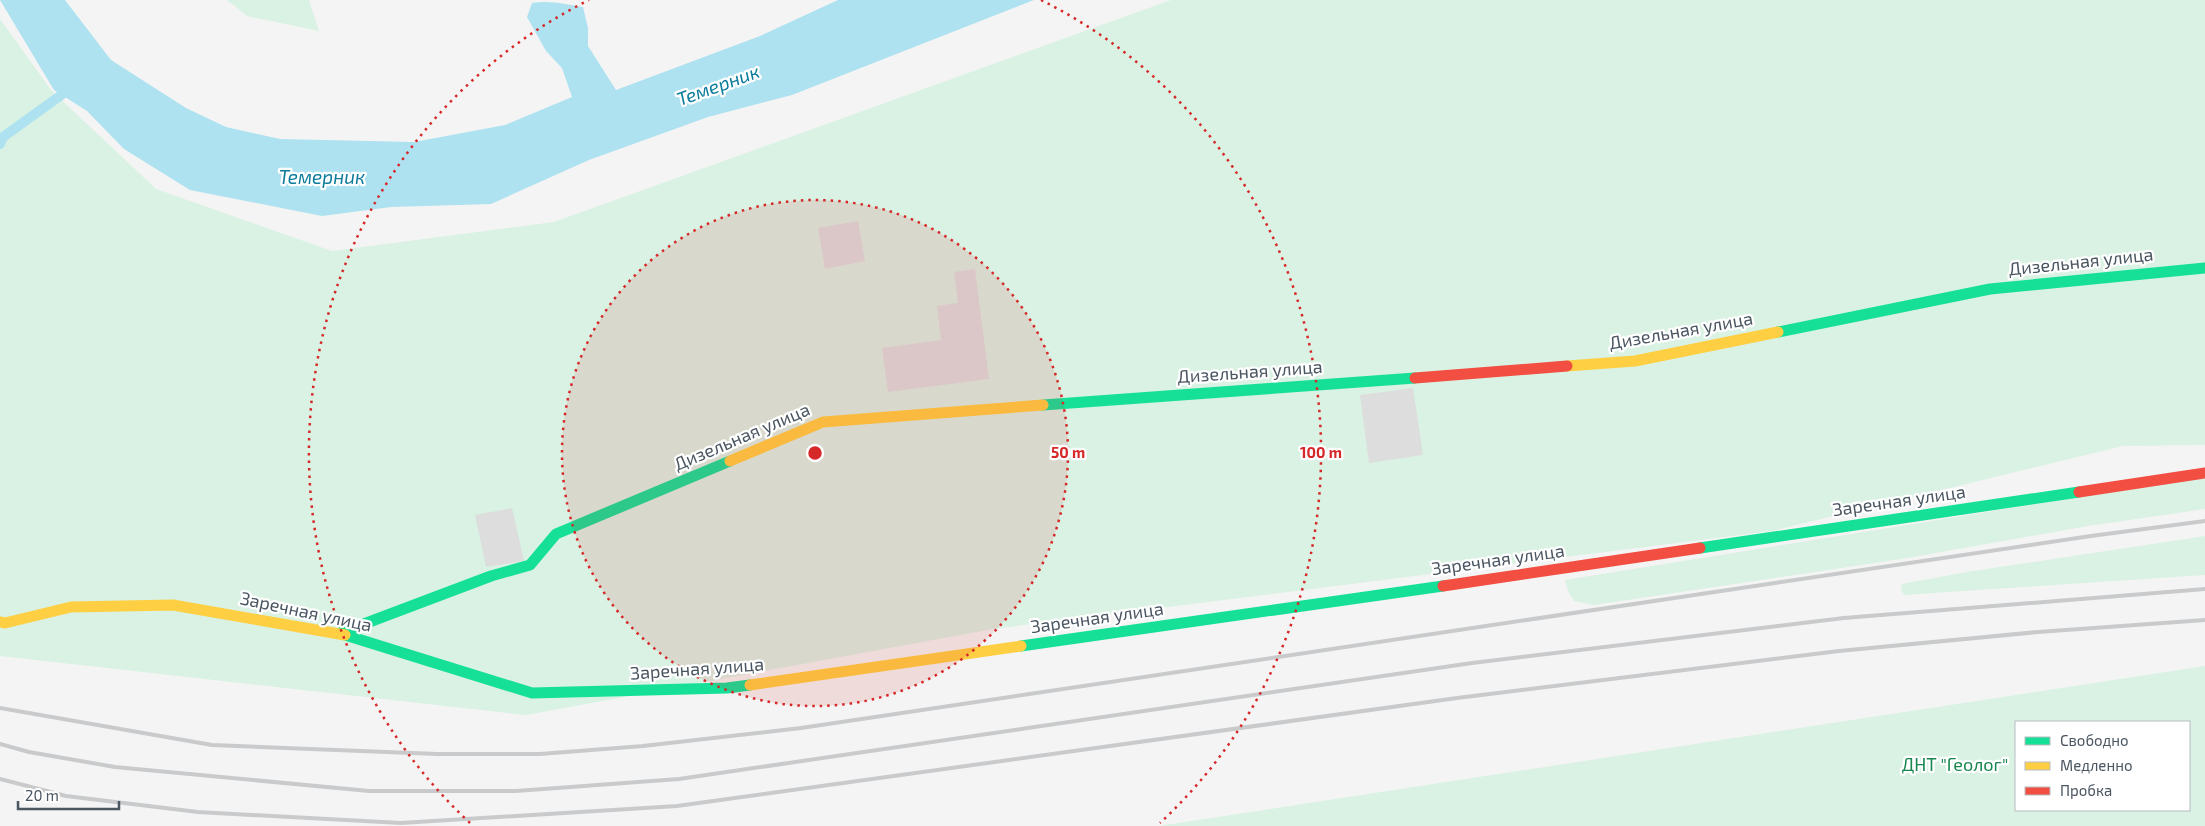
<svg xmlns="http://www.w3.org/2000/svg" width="2205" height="826" font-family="'Exo 2',sans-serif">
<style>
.green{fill:#d9f2e3;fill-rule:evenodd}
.water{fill:#aee2f0}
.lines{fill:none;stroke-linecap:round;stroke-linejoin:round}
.stream{stroke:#aee2f0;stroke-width:10}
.building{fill:#ddddde}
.fast{stroke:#16e098;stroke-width:11}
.slow{stroke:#ffcf43;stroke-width:11}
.jam{stroke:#f24e42;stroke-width:11}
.rail{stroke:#c9cacc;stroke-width:4}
.ring{fill:none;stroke:#d62828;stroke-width:2.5;stroke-dasharray:2.5 5}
.labels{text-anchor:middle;stroke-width:4.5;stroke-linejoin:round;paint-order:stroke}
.street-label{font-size:18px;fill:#4a5661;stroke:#fff}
.park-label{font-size:18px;fill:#17864f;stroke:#fff}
.water-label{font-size:19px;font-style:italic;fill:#0c7c9b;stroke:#fff}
.centre{fill:#d62828;stroke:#fff;stroke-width:2.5}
.ring-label{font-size:15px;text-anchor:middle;font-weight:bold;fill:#d62828;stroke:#fff;stroke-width:4.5;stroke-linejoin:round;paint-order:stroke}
</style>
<rect width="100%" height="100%" fill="#f4f4f4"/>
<!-- green -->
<path class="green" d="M 227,0 L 309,0 L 319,31 L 247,16 Z
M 1171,0 L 2205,0 L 2205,445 L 2123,446 L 1772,531 L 993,629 L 526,715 L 0,656 L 0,19 L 51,90 L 156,189 L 332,251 L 554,222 Z
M 2205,477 L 2205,509 L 2088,526 L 1908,558 L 1594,605 L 1574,601 L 1568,591 L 1565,580 Z
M 2205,536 L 2205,575 L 1904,595 L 1901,590 L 1902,584 L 1967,572 Z
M 2205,666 L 2205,826 L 1159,826 ZM 2016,722 L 2189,722 L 2189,810 L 2016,810 Z"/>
<!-- water -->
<path class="water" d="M 0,0 L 65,0 L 111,60 L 186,108 L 226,127 L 280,139 L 414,142 L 505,125 L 572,97 L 562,68 L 546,51 L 527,17 L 532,3 C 550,0 565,4 583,7 L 588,28 L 588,46 L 616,90 L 760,36 L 838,0 L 1034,0 L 792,95 L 708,117 L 589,160 L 491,204 L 391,207 L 322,216 L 190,190 L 124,149 L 87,111 L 54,90 Z"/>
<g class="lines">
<!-- stream -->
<path class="stream" d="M 0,144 L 3,137 L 71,88"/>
</g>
<!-- building -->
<path class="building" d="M 858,221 L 865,261 L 825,269 L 818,228 Z
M 975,269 L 989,379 L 888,392 L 882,348 L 941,340 L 937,306 L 958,303 L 954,272 Z
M 1413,388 L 1423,455 L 1369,463 L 1360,395 Z
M 512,508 L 524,561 L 486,567 L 475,515 Z"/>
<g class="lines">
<!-- fast -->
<path class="fast" d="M 1778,332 L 1990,289 L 2205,268
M 1043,405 L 1415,378
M 1700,548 L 2079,492
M 340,633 L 491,576 L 530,565 L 556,534 L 730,461
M 345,635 L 532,693 L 727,688 L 750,685
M 1021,646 L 1443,586"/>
<!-- slow -->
<path class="slow" d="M 1567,366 L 1635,361 L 1778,332
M 730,461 L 823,422 L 1043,405
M 0,622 L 5,623 L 71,607 L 173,605 L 345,635
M 750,685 L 1021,646"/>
<!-- jam -->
<path class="jam" d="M 1415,378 L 1567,366
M 2079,492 L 2205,473
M 1443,586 L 1700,548"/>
<!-- rail -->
<path class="rail" d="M 0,708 L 212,745 L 437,754 L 540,754 L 643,746 L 801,728 L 2091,536 L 2205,521
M 0,744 L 29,752 L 115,767 L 369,791 L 516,791 L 679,779 L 1472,663 L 1844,618 L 2205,589
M 0,779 L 66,796 L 198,812 L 401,823 L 677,806 L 1457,698 L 1839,651 L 2038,632 L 2205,620"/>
</g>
<!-- distance rings -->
<circle cx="815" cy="453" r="253" fill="#d62828" fill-opacity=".12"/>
<g class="ring">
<circle cx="815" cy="453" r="253"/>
<path d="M470 823A506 506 0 0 1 589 0M1041 0A506 506 0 0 1 1160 823"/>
</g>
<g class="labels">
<!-- street labels -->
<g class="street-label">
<text transform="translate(2081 262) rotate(-6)" y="6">Дизельная улица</text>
<text transform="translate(1681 331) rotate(-10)" y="6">Дизельная улица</text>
<text transform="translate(1250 372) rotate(-4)" y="6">Дизельная улица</text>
<text transform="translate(742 437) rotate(-23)" y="6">Дизельная улица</text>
<text transform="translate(1899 501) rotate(-8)" y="6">Заречная улица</text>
<text transform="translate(1498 560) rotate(-8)" y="6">Заречная улица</text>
<text transform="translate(306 612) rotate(12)" y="6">Заречная улица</text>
<text transform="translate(1097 618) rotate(-8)" y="6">Заречная улица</text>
<text transform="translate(697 669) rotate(-4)" y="6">Заречная улица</text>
</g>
<!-- park labels -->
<g class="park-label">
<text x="1955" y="771">ДНТ "Геолог"</text>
</g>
<!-- water labels -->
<g class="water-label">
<text transform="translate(718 85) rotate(-20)" y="7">Темерник</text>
<text x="322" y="184">Темерник</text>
</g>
</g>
<circle cx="815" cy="453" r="8" class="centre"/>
<g class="ring-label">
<text x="1068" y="458">50 m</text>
<text x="1321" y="458">100 m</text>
</g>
<!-- legend -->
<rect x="2015" y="721" width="175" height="90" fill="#ffffff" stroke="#b7bbc0"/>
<rect x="2025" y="737" width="25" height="8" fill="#16e098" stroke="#b7bbc0"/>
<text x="2060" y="746" font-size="15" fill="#4a5661">Свободно</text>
<rect x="2025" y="762" width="25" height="8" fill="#ffcf43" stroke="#b7bbc0"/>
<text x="2060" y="771" font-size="15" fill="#4a5661">Медленно</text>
<rect x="2025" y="787" width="25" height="8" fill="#f24e42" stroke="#b7bbc0"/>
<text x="2060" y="796" font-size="15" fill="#4a5661">Пробка</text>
<!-- scale -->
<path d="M18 801v8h101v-8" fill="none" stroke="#4a5661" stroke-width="2.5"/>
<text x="25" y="801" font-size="15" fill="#4a5661" stroke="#ffffff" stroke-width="4" paint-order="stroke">20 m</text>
</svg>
